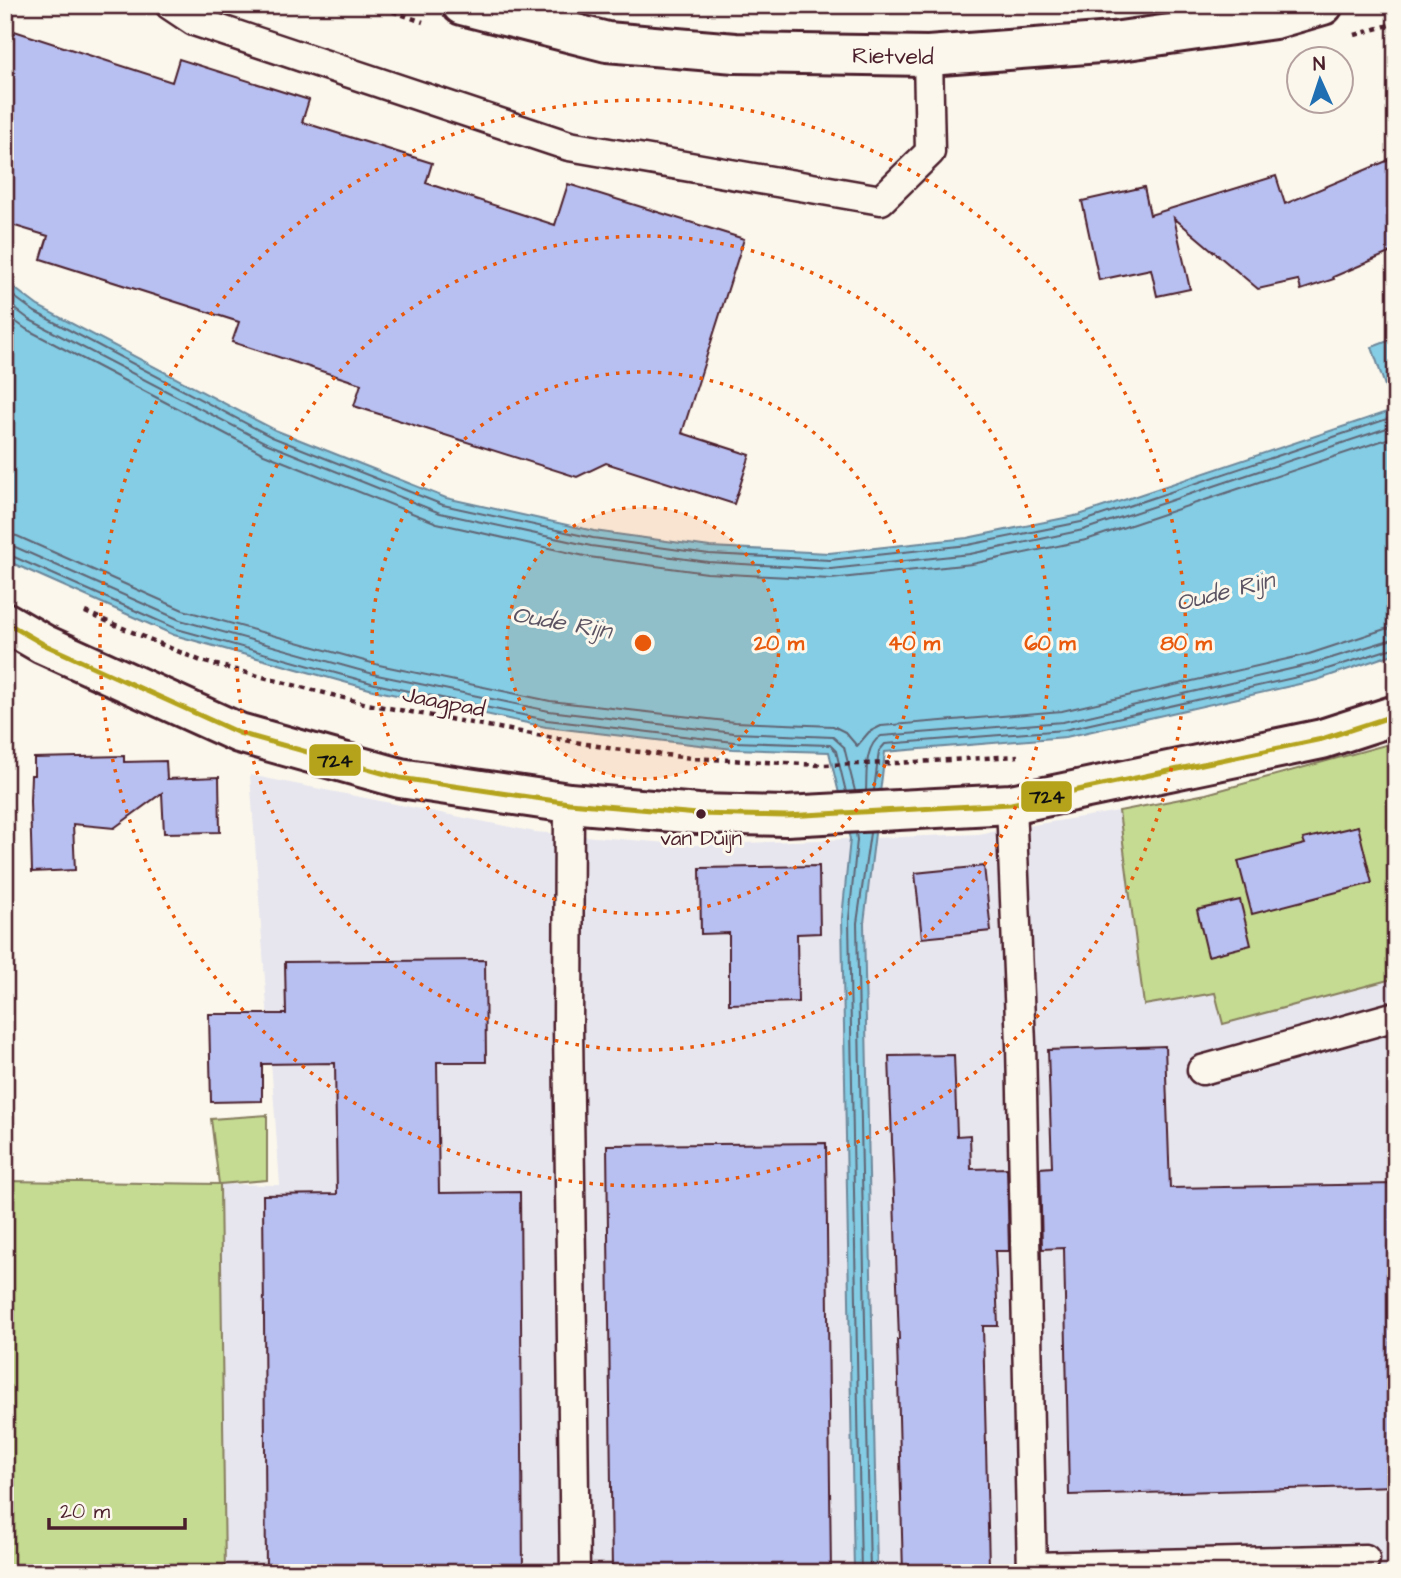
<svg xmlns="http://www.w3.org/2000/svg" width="1401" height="1578" font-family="'Architects Daughter',sans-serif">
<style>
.built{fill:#e7e6ee}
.green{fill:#c4db91;stroke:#877d5e;stroke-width:2}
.water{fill:#84cde4;stroke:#6d879a;stroke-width:2}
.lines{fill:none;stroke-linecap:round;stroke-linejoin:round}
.shore{stroke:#616575;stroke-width:2}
.building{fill:#b8bff1;stroke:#4a1f2b;stroke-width:2}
.lane-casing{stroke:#4a1f2b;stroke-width:33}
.secondary-casing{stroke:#4a1f2b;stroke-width:44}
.path{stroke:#4a1f2b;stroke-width:4.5;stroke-dasharray:5 5;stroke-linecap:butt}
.lane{stroke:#fbf7ec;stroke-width:28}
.secondary{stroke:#fbf7ec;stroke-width:38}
.bus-1-casing{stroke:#fbf7ec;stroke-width:10}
.bus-1{stroke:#b4a31b;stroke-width:5}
.ring{fill:none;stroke:#e8590c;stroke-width:3.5;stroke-dasharray:3.5 7}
.bus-dot{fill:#4a1f2b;stroke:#fbf7ec;stroke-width:2.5}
.labels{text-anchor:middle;stroke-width:6;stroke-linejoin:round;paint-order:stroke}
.bus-label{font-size:21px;fill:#4a1f2b;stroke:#fbf7ec}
.street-label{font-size:23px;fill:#4a1f2b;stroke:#fbf7ec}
.water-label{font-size:24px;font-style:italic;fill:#5b5362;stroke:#fbf7ec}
.centre{fill:#e8590c;stroke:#fbf7ec;stroke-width:3.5}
.ring-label{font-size:21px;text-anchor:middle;font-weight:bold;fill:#e8590c;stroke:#fbf7ec;stroke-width:6;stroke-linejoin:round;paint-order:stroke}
.line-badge{stroke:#fbf7ec;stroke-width:2.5}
.pale-badge-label{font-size:19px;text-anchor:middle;font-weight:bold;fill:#111}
</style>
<rect width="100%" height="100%" fill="#fbf7ec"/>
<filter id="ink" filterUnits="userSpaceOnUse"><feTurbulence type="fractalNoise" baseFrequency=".0143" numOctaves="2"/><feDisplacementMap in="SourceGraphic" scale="14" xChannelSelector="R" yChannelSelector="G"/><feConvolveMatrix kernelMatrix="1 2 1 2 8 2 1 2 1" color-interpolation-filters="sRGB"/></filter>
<g filter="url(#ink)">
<!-- built -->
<path class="built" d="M 250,775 L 535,832 L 692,845 L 978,834 L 1119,811 L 1144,1005 L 1215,993 L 1223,1024 L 1396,978 L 1396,1573 L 225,1573 L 220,1184 L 280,1185 Z"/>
<!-- green -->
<path class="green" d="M 1396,742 L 1396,978 L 1223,1024 L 1215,993 L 1144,1005 L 1119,811 L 1206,794 Z
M 267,1115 L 267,1180 L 220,1184 L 225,1573 L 5,1573 L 5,1181 L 219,1184 L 211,1119 Z"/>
<!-- water -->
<path class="water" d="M 5,281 L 38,306 L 275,430 L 446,498 L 594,531 L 710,547 L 829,553 L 967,538 L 1079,515 L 1393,410 L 1372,347 L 1396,338 L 1396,653 L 1317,680 L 1066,737 L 885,752 L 864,923 L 877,1573 L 854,1573 L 842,918 L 850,839 L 829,752 L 733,749 L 546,727 L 373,690 L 174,635 L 14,564 L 5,559 Z"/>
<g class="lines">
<!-- shore -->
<path class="shore" d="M 5,290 L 35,312 L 272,437 L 443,505 L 593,538 L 709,554 L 830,560 L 968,545 L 1081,522 L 1396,416
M 5,301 L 30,320 L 268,444 L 440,513 L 591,546 L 708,562 L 831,569 L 970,554 L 1083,530 L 1396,425
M 5,314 L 26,329 L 264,454 L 437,523 L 589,557 L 707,573 L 831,579 L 972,564 L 1086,540 L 1396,436
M 5,534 L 17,536 L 183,610 L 379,665 L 550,701 L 735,722 L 833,726 L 845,732 L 857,746 L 869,732 L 881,726 L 1062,711 L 1309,654 L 1385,629 L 1396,628
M 5,544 L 13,546 L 180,620 L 377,675 L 549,711 L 734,733 L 833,737 L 844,747 L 855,791
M 5,553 L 177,629 L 375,684 L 547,720 L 734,742 L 830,745 L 836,751 L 846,792
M 874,790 L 879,751 L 885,744 L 1064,730 L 1315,673 L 1396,647
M 866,791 C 867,773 864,746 881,736 L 1063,722 L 1312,664 L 1396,638
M 856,833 L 857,840 L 849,919 L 861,1573
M 870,1573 L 857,923 L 870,833"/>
</g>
<!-- building -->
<path class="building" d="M 5,28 L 172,82 L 179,59 L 309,100 L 302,122 L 432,163 L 426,183 L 555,225 L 568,184 L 744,239 L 682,433 L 750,455 L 734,504 L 606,463 L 577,477 L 354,406 L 361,384 L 232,342 L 239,322 L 41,259 L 48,236 L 5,223 Z
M 1396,157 L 1396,250 L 1333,277 L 1334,279 L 1301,290 L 1298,280 L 1258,289 L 1174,218 L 1190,289 L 1157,296 L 1151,269 L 1099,280 L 1082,201 L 1144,187 L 1150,215 L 1276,176 L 1285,204 Z
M 124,756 L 124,762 L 166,761 L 167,779 L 219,777 L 220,832 L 164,833 L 162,793 L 114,828 L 73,824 L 75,870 L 32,872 L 30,801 L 31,775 L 34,775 L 34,758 Z
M 1358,826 L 1372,883 L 1252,914 L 1238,861 L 1305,844 L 1303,839 Z
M 819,866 L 820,933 L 797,934 L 798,1002 L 729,1004 L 729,933 L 701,934 L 700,868 Z
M 984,866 L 991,931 L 922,938 L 915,873 Z
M 1240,900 L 1251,945 L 1208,956 L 1197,910 Z
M 485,960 L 486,1062 L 437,1062 L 439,1193 L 520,1192 L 523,1573 L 266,1573 L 263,1195 L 337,1194 L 335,1063 L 262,1064 L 262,1101 L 211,1102 L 209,1014 L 286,1014 L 285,962 Z
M 1165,1046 L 1170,1188 L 1396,1184 L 1396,1486 L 1069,1495 L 1064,1248 L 1042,1249 L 1040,1168 L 1052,1167 L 1048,1050 Z
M 954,1055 L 957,1136 L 970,1135 L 971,1169 L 1007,1168 L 1009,1251 L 995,1251 L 998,1326 L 983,1326 L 989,1567 L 955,1568 L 955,1573 L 903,1573 L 897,1340 L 899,1340 L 889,1056 Z
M 826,1143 L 831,1573 L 612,1573 L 607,1145 Z"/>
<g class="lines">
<defs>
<path id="lane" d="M 170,5 L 194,21 L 569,146 L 881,200 L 930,152 L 928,56
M 569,803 L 568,1027 L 575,1573
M 1011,804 L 1021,1044 L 1032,1573
M 1202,1070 L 1396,1016
M 1032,1567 L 1365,1559"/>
<g id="secondary">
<path id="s1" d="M 462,5 L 607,42 L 735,53 L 928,56 L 1113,42 L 1275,19 L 1323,5"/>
<path d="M 5,622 L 43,644 L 239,733 L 400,778 L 569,803 L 698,814 L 786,816 L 1011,804 L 1322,739 L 1396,715"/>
</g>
</defs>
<!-- lane casing -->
<use href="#lane" class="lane-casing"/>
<!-- secondary casing -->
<use href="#secondary" class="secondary-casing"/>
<!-- path -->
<path class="path" d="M 374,5 L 423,22
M 1355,35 L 1396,23
M 85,612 L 201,661 L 367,704 L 614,749 L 691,758 L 821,765 L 898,763 L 1018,756"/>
<!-- lane -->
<use href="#lane" class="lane"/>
<!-- secondary -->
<use href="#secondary" class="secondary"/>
<defs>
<path id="bus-1" d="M 5,622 L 43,644 L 239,733 L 400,778 L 569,803 L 698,814 L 786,816 L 1011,804 L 1322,739 L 1396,715"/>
</defs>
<!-- bus-1 casing -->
<use href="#bus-1" class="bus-1-casing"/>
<!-- bus-1 -->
<use href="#bus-1" class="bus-1"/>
</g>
</g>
<!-- distance rings -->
<circle cx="643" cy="643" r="136" fill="#e8590c" fill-opacity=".12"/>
<g class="ring">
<circle cx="643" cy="643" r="136"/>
<circle cx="643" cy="643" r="271"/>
<circle cx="643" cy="643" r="407"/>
<circle cx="643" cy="643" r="543"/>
</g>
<!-- markers -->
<circle class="bus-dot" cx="701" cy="814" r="6"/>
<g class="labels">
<!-- bus labels -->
<g class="bus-label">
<text x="701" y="845">van Duijn</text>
</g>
<!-- street labels -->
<g class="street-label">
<text dy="8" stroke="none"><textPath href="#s1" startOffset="436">Rietveld</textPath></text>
<text transform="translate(444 701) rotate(11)" y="8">Jaagpad</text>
</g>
<!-- water labels -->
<g class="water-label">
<text transform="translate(1225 591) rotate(-14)" y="8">Oude Rijn</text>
<text transform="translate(562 622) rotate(10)" y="8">Oude Rijn</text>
</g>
</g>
<circle cx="643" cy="643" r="10" class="centre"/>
<g class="ring-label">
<text x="779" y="650">20 m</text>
<text x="914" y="650">40 m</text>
<text x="1050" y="650">60 m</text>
<text x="1186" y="650">80 m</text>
</g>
<g class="line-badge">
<rect x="308" y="743" width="54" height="34" rx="7" fill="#b4a31b"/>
<rect x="1020" y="780" width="53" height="33" rx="7" fill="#b4a31b"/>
</g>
<g class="pale-badge-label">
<text x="335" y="767">724</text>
<text x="1047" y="803">724</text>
</g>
<!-- margin -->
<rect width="1401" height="1578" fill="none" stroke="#fbf7ec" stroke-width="28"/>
<rect x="14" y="14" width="1373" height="1550" fill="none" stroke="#4a1f2b" stroke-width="2.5" filter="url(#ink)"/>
<!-- north arrow -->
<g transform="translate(1320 80) rotate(357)"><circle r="33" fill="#fbf7ec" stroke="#b4a19f" stroke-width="2"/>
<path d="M0-5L12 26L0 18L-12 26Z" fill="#1f6fb2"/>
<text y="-10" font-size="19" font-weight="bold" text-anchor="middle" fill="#4a1f2b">N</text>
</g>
<!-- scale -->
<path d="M49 1518v10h136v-10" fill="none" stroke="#4a1f2b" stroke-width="3.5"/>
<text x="60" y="1518" font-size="21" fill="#4a1f2b" stroke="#fbf7ec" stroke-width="5" paint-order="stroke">20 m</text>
</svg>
